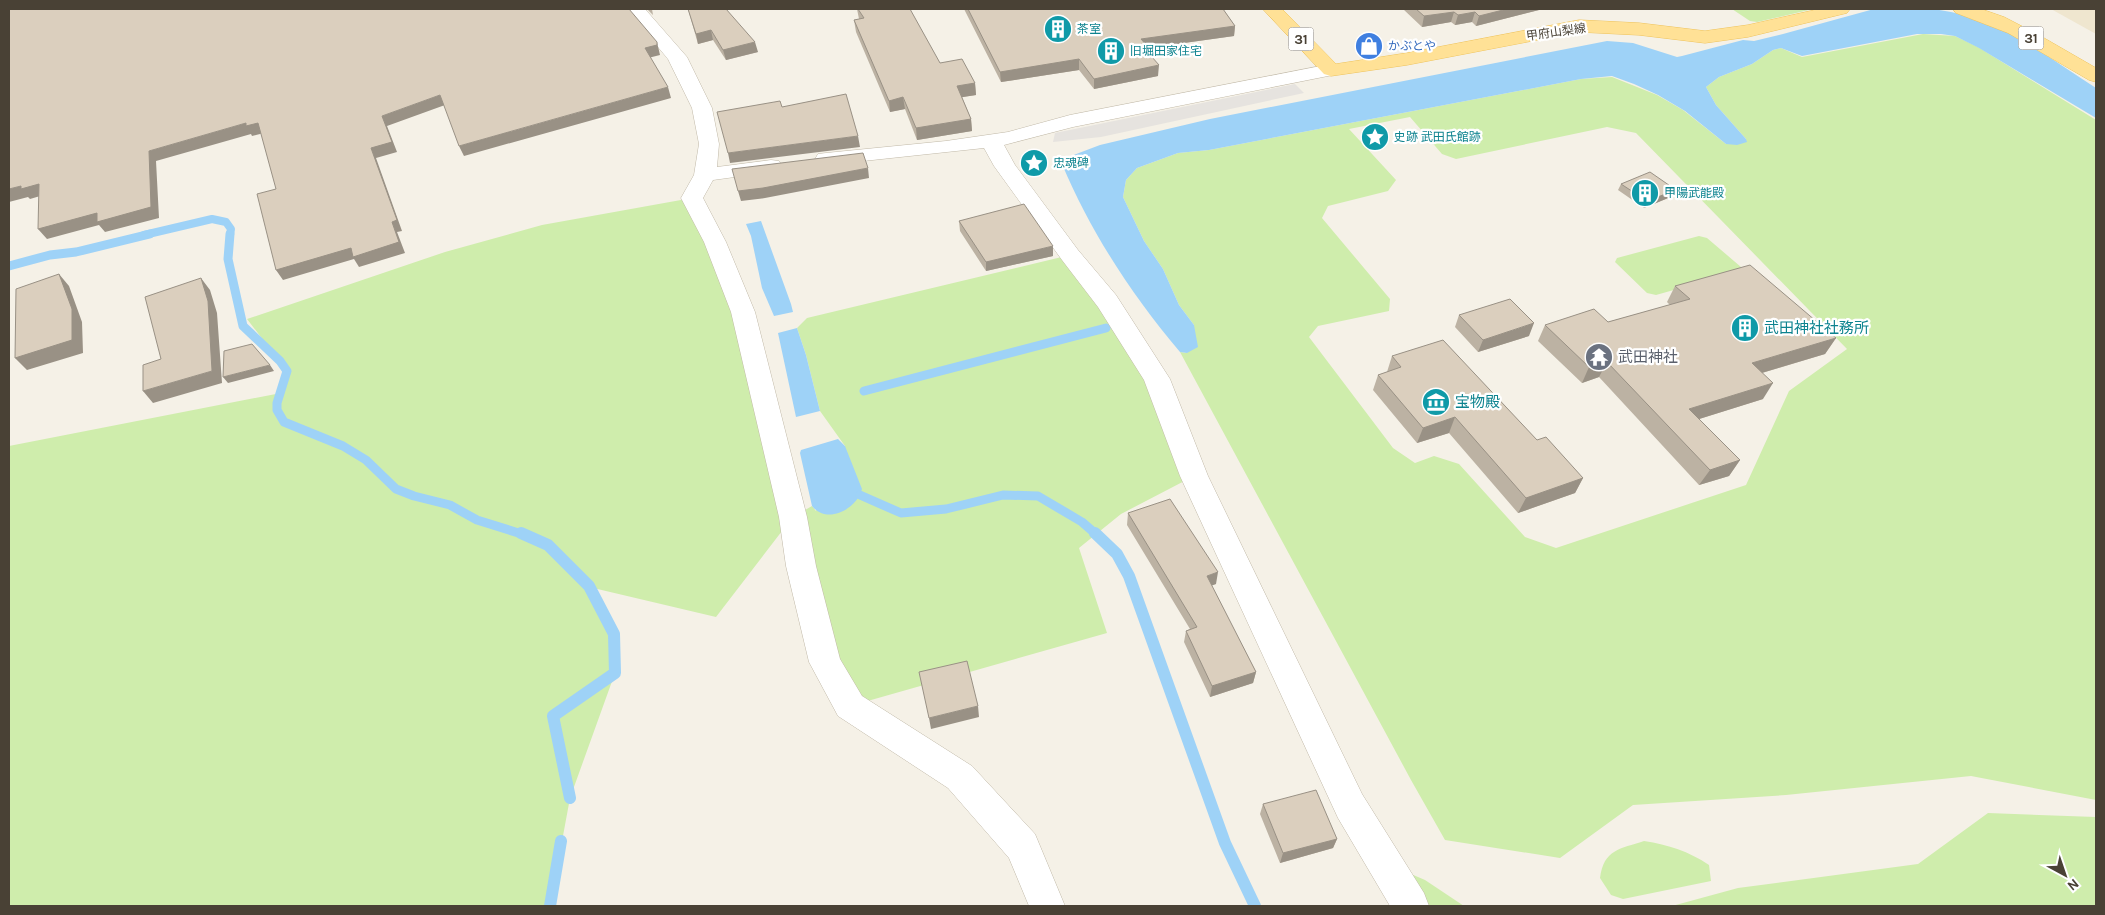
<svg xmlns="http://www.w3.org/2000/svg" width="2105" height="915" font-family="Karla,'Noto Sans JP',sans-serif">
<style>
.education{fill:#efe6cf}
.green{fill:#cfedac;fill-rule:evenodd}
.parking{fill:#e6e3df}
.water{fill:#9ed2f7}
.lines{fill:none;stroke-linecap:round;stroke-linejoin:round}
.stream-far2{stroke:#9ed2f7;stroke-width:8}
.stream-far1{stroke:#9ed2f7;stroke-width:9}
.stream{stroke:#9ed2f7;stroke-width:12}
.minor-casing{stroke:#c1b9a8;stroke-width:1}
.primary-casing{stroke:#efc35b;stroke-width:1}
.minor{fill:#fff;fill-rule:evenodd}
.primary{fill:#ffe196;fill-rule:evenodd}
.wall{fill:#bcb2a3}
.shaded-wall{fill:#999185}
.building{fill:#dbcfbe;stroke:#999185}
.labels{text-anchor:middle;stroke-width:4.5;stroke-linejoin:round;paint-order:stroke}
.far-culture-label{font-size:12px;fill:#0d838f;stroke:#fff;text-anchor:start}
.far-street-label{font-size:12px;fill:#494135;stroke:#fff}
.far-shop-label{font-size:12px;fill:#366cbe;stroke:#fff;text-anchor:start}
.shield{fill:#fff;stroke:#807a72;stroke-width:1}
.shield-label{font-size:14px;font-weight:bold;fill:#494135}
.culture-label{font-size:15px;fill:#0d838f;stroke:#fff;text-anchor:start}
.worship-label{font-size:15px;fill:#5b616d;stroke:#fff;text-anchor:start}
</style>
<rect width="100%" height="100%" fill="#f5f1e7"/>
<!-- education -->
<path class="education" d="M 2051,9 L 2096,9 L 2096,34 Z"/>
<!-- green -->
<path class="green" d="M 1732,9 L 1813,9 L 1757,22 L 1750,21 Z
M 1923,34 L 1955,36 L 1978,47 L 2096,120 L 2096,800 L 1971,776 L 1786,795 L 1633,805 L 1560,858 L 1445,840 L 1411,780 L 1180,352 L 1187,353 L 1194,325 L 1179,305 L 1163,269 L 1144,241 L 1123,197 L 1126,180 L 1137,168 L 1178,153 L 1209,150 L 1581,79 L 1612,77 L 1657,95 L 1683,110 L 1726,144 L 1746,139 L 1716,105 L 1706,87 L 1719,77 L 1752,64 L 1773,50 L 1781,48 L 1802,57 ZM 1410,117 L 1442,154 L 1456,159 L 1607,127 L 1636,133 L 1847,349 L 1789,391 L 1746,485 L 1556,548 L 1525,537 L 1459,464 L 1434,456 L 1415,463 L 1393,448 L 1309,337 L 1318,326 L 1389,311 L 1390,299 L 1322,218 L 1328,206 L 1388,191 L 1396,180 L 1349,129 Z
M 692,198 L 715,242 L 793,517 L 812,506 L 816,511 L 845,446 L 820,411 L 806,355 L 797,328 L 807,318 L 1070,255 L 1107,301 L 1194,476 L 1121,514 L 1079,548 L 1107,633 L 850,706 L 792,518 L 716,617 L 589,587 L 614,634 L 615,673 L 570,798 L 550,906 L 9,906 L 9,446 L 281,393 L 287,371 L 247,319 L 445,252 L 542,225 Z
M 1699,236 L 1707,238 L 1741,267 L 1741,271 L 1656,295 L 1647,293 L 1615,262 L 1617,258 Z
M 1988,813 L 2096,817 L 2096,906 L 1672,906 L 1738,888 L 1918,864 Z
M 1644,841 C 1669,845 1688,851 1709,865 L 1711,881 L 1623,899 L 1611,895 L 1600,878 C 1604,849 1620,849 1644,841 Z
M 1411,874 L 1425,880 L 1464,906 L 1428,906 L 1411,886 Z"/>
<!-- parking -->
<path class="parking" d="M 1295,84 L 1304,93 L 1101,137 L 1053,142 L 1055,133 Z"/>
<!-- water -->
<path class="water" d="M 1874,9 C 1899,7 1926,7 1951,12 C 2004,22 2051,59 2096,88 L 2096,118 L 1979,48 L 1955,36 L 1941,34 L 1917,34 L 1802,56 L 1781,48 L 1773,50 L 1752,64 L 1719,77 L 1706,87 L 1716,105 L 1746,139 L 1747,142 L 1737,145 L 1726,144 L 1685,111 L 1658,95 L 1634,84 L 1612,76 L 1581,79 L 1209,150 L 1178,153 L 1137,168 L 1126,180 L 1123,197 L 1144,241 L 1163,269 L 1179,305 L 1194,325 L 1198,347 L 1187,353 L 1180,352 C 1132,295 1091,233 1062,164 L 1071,156 L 1100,145 L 1210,119 L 1607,41 L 1633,43 L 1677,57 L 1682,56 L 1743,40 L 1754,41 L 1783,34 Z
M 761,221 L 791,304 L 793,312 L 774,316 L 762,288 L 751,236 L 746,224 Z
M 797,328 L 806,355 L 820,411 L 796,417 L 778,333 Z
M 838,439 L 845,446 L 862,489 C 857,509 827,525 812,506 L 800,453 L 801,450 Z"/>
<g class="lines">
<!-- stream-far2 -->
<path class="stream-far2" d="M 144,235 L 212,219 L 226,222 L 231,229 L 230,235"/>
<!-- stream-far1 -->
<path class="stream-far1" d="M 230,234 L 228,259 L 243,326 L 280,361 L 287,371 L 277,403 L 277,410 L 284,422 L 343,446 L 366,460 L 396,489 L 414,496 L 450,505 L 477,520 L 525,535
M 9,266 L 50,255 L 76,252 L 150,234
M 864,391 L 1106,328
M 860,495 L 901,513 L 946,509 L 1003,495 L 1038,496 L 1082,522 L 1097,535"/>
<!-- stream -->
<path class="stream" d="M 521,533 L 548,545 L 589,586 L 614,634 L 615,673 L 553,716 L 570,798
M 1095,533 L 1117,554 L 1129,576 L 1225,843 L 1255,906
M 550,906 L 561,841"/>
<defs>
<path id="minor" d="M 626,9 L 645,9 L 687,57 L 712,108 L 719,144 L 717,167 L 771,160 L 779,161 L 782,166 L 779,171 L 771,172 L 713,180 L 703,198 L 726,242 L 755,312 L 807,517 L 816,566 L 840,659 L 862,696 L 972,766 L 1035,834 L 1065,906 L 1029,906 L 1009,858 L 948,788 L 838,716 L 809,662 L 786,566 L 779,517 L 731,312 L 704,242 L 681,198 L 694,175 L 699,144 L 692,108 L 668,59 Z
M 1331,64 L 1338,66 L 1341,70 L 1338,74 L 1073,127 L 1004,145 L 1015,165 L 1078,250 L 1116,295 L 1170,379 L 1208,476 L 1362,794 L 1424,893 L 1429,906 L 1390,906 L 1338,818 L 1180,476 L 1144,380 L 1098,307 L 1062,260 L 994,166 L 984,148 L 826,165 L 818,164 L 815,159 L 818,154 L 826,153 L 946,141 L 1008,132 L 1070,115 Z"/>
<path id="primary" d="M 1263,9 L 1282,9 L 1336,64 L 1407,53 L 1579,20 L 1639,23 L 1705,31 L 1748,25 L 1819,9 L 1850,9 L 1847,13 L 1748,37 L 1705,43 L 1639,35 L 1579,32 L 1407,65 L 1331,76 L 1324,74 Z
M 1953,9 L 1981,9 L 2004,17 L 2037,34 L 2096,68 L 2096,82 L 2089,80 L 2008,33 L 1956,13 Z"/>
</defs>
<!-- minor casing -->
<use href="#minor" class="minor-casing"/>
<!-- primary casing -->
<use href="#primary" class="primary-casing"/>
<!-- minor -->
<use href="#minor" class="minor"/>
<!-- primary -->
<use href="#primary" class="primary"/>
</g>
<!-- wall -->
<path class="wall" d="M 647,9 L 652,9 L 653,15 Z
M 688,9 L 758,52 L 726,60 L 713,40 L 698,44 Z
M 857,9 L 940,63 L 975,83 L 976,95 L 962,97 L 971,119 L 972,131 L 917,140 L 905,109 L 890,112 L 856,32 L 854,20 L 859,19 Z
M 964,9 L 1223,9 L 1235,26 L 1234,36 L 1148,48 L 1147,52 L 1158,76 L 1094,89 L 1079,70 L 1001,82 Z
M 1403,9 L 1543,9 L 1476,26 L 1472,22 L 1455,25 L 1451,22 L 1422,27 Z
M 1621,184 L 1676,190 L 1673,196 L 1644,208 L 1618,190 Z
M 959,221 L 1053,256 L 986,271 L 960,231 Z
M 1675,286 L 1836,338 L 1825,354 L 1762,373 L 1763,399 L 1699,419 L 1740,460 L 1729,476 L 1699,485 L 1599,377 L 1582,383 L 1538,341 L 1545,325 L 1608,322 L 1670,305 L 1667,302 Z
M 1459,315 L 1529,336 L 1478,352 L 1455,327 Z
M 1392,356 L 1537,440 L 1583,478 L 1575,493 L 1518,513 L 1449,433 L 1417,443 L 1373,390 L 1378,375 L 1387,372 Z
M 1128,513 L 1216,584 L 1211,585 L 1256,672 L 1253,683 L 1210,697 L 1184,642 L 1186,631 L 1190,629 L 1127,525 Z
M 1263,804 L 1337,839 L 1333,848 L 1280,863 L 1260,814 Z"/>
<!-- shaded-wall -->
<path class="shaded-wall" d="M 1507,9 L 1543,9 L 1476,26 L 1479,16 Z
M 1454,12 L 1451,22 L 1422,27 L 1424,16 Z
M 1475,12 L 1472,22 L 1455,25 L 1458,15 Z
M 1235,26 L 1234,36 L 1148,48 L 1147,57 L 1141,39 Z
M 711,30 L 713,40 L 698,44 L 696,34 Z
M 657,42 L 660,55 L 648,58 L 645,48 Z
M 755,42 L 758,52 L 726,60 L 723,50 Z
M 1079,59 L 1079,70 L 1001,82 L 1000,72 Z
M 1159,65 L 1158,76 L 1094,89 L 1094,79 Z
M 975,83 L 976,95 L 957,98 L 957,86 Z
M 668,87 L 671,98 L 464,156 L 459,146 Z
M 440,95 L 445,105 L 387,126 L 397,152 L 376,158 L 402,231 L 397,232 L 405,253 L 359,267 L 354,259 L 283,280 L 276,270 L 392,222 L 371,148 L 382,116 Z
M 903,97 L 905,109 L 890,112 L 889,101 Z
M 971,119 L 972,131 L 917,140 L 916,128 Z
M 246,123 L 258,123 L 264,133 L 252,136 L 251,134 L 156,161 L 159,218 L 105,232 L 99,225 L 47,239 L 38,229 L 149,151 Z
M 858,136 L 860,147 L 730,163 L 728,153 Z
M 868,168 L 869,178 L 765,198 L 741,201 L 738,191 Z
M 39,184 L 47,194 L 30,199 L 28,197 L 9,202 L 9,189 L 21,186 Z
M 1676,190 L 1673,196 L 1644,208 L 1647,201 Z
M 1053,246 L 1053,256 L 986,271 L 986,262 Z
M 59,274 L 69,286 L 82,322 L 83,353 L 27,370 L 15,358 Z
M 201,278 L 210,290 L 217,313 L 222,383 L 153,403 L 143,391 L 212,371 Z
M 1534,323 L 1529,336 L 1478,352 L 1483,340 Z
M 1836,338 L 1825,354 L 1741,379 L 1752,363 Z
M 1607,362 L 1599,377 L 1582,383 L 1589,367 Z
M 270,365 L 274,371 L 228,383 L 223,377 Z
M 1773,383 L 1763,399 L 1680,425 L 1689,409 Z
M 1455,417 L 1449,433 L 1417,443 L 1423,428 Z
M 1740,460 L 1729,476 L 1699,485 L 1710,470 Z
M 1583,478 L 1575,493 L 1518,513 L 1526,498 Z
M 1218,572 L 1216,584 L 1205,588 L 1207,576 Z
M 1256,672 L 1253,683 L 1210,697 L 1212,686 Z
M 978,706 L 979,717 L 931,729 L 929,718 Z
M 1337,839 L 1333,848 L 1280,863 L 1283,853 Z"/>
<!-- building -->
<path class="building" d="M 9,9 L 629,9 L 657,42 L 657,45 L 645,48 L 668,87 L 459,146 L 440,95 L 382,116 L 392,142 L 371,148 L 397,220 L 392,222 L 399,242 L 353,257 L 351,248 L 276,270 L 257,194 L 276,189 L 258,123 L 246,126 L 246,123 L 149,151 L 151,207 L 97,222 L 97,213 L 38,229 L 39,184 L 21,189 L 21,186 L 9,189 Z
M 688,9 L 726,9 L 755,42 L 723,50 L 711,30 L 696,34 Z
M 858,9 L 910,9 L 940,63 L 962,59 L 975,83 L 957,86 L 971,119 L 916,128 L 903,97 L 889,101 L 854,20 L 864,18 Z
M 968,9 L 1223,9 L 1235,26 L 1141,39 L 1148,47 L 1144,48 L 1159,65 L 1094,79 L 1079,59 L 1000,72 Z
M 1416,9 L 1507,9 L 1479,16 L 1475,12 L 1458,15 L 1454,12 L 1424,16 Z
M 846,94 L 858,136 L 728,153 L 717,112 L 780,101 L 782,107 Z
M 863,153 L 868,168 L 763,188 L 738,191 L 732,169 Z
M 1650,172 L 1676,190 L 1647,201 L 1621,184 Z
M 1024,204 L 1053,246 L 986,262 L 959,221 Z
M 1750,265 L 1836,338 L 1752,363 L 1773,383 L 1689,409 L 1740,460 L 1710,470 L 1607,362 L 1589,367 L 1545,325 L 1594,309 L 1608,322 L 1690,299 L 1675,286 Z
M 59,274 L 72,309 L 72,340 L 15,358 L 16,289 Z
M 201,278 L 208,301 L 212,371 L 143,391 L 143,365 L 161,359 L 145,297 Z
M 1510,299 L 1534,323 L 1483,340 L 1459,315 Z
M 1443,340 L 1537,440 L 1546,437 L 1583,478 L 1526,498 L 1455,417 L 1423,428 L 1378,375 L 1401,367 L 1392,356 Z
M 252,344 L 270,365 L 223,377 L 224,351 Z
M 1170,499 L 1218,572 L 1207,576 L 1256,672 L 1212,686 L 1186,631 L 1197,627 L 1128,513 Z
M 967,661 L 978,706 L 929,718 L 919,672 Z
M 1316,790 L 1337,839 L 1283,853 L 1263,804 Z"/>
<!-- icons -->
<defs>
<symbol id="building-disc" viewBox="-11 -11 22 22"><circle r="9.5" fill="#0f9aa8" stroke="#fff"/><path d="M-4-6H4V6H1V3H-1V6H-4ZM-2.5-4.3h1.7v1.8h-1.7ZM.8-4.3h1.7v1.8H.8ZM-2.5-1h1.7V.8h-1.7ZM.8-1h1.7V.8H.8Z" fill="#fff"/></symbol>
<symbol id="shop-disc" viewBox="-11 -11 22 22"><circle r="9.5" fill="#3f7fe0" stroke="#fff"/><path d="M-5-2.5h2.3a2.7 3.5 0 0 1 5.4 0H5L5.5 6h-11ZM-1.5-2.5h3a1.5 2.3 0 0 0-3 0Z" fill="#fff"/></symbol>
<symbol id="sight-disc" viewBox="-11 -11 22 22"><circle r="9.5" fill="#0f9aa8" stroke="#fff"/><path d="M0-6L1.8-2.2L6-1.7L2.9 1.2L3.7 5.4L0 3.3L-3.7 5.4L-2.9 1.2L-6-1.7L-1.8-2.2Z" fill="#fff"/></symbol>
<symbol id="temple-disc" viewBox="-11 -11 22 22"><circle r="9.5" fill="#6b7280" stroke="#fff"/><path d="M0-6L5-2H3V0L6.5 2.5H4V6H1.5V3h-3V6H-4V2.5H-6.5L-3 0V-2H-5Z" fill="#fff"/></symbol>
<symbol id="museum-disc" viewBox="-11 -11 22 22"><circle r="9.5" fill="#0f9aa8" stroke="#fff"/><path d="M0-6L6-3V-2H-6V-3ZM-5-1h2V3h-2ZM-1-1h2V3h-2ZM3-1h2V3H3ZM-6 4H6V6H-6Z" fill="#fff"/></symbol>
</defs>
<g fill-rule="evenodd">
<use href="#building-disc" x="1042" y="13" width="32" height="32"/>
<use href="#shop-disc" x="1353" y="30" width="32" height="32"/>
<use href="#building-disc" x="1095" y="35" width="32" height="32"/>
<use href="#sight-disc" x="1359" y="121" width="32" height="32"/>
<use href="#sight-disc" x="1018" y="147" width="32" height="32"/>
<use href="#building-disc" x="1629" y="177" width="32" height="32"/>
<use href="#building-disc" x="1729" y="312" width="32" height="32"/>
<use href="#temple-disc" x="1583" y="341" width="32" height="32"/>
<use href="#museum-disc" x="1420" y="386" width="32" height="32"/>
</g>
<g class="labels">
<!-- far-culture labels -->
<g class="far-culture-label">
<text x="1077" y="33">茶室</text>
<text x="1130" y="55">旧堀田家住宅</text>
<text x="1394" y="141">史跡 武田氏館跡</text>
<text x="1053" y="167">忠魂碑</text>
<text x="1664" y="197">甲陽武能殿</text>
</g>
<!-- far-street labels -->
<g class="far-street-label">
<text transform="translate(1556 32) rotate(-8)" y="4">甲府山梨線</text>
</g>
<!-- far-shop labels -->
<g class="far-shop-label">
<text x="1388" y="50">かぶとや</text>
</g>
<!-- shield labels -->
<g class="shield">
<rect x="2018.5" y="26.5" width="25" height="23" rx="4"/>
<rect x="1288.5" y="27.5" width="25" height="23" rx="4"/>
</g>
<g class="shield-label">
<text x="2031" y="43">31</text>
<text x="1301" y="44">31</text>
</g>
<!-- culture labels -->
<g class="culture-label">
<text x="1764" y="333">武田神社社務所</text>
<text x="1455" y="407">宝物殿</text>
</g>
<!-- worship labels -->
<g class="worship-label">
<text x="1618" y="362">武田神社</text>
</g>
</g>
<!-- border -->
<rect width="2105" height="915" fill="none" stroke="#494135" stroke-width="20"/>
<!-- north arrow -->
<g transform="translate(2065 875) rotate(140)" stroke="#ffffff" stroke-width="4" paint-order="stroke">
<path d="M0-4L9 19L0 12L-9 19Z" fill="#494135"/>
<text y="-8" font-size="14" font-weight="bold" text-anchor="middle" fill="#494135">N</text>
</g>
</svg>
